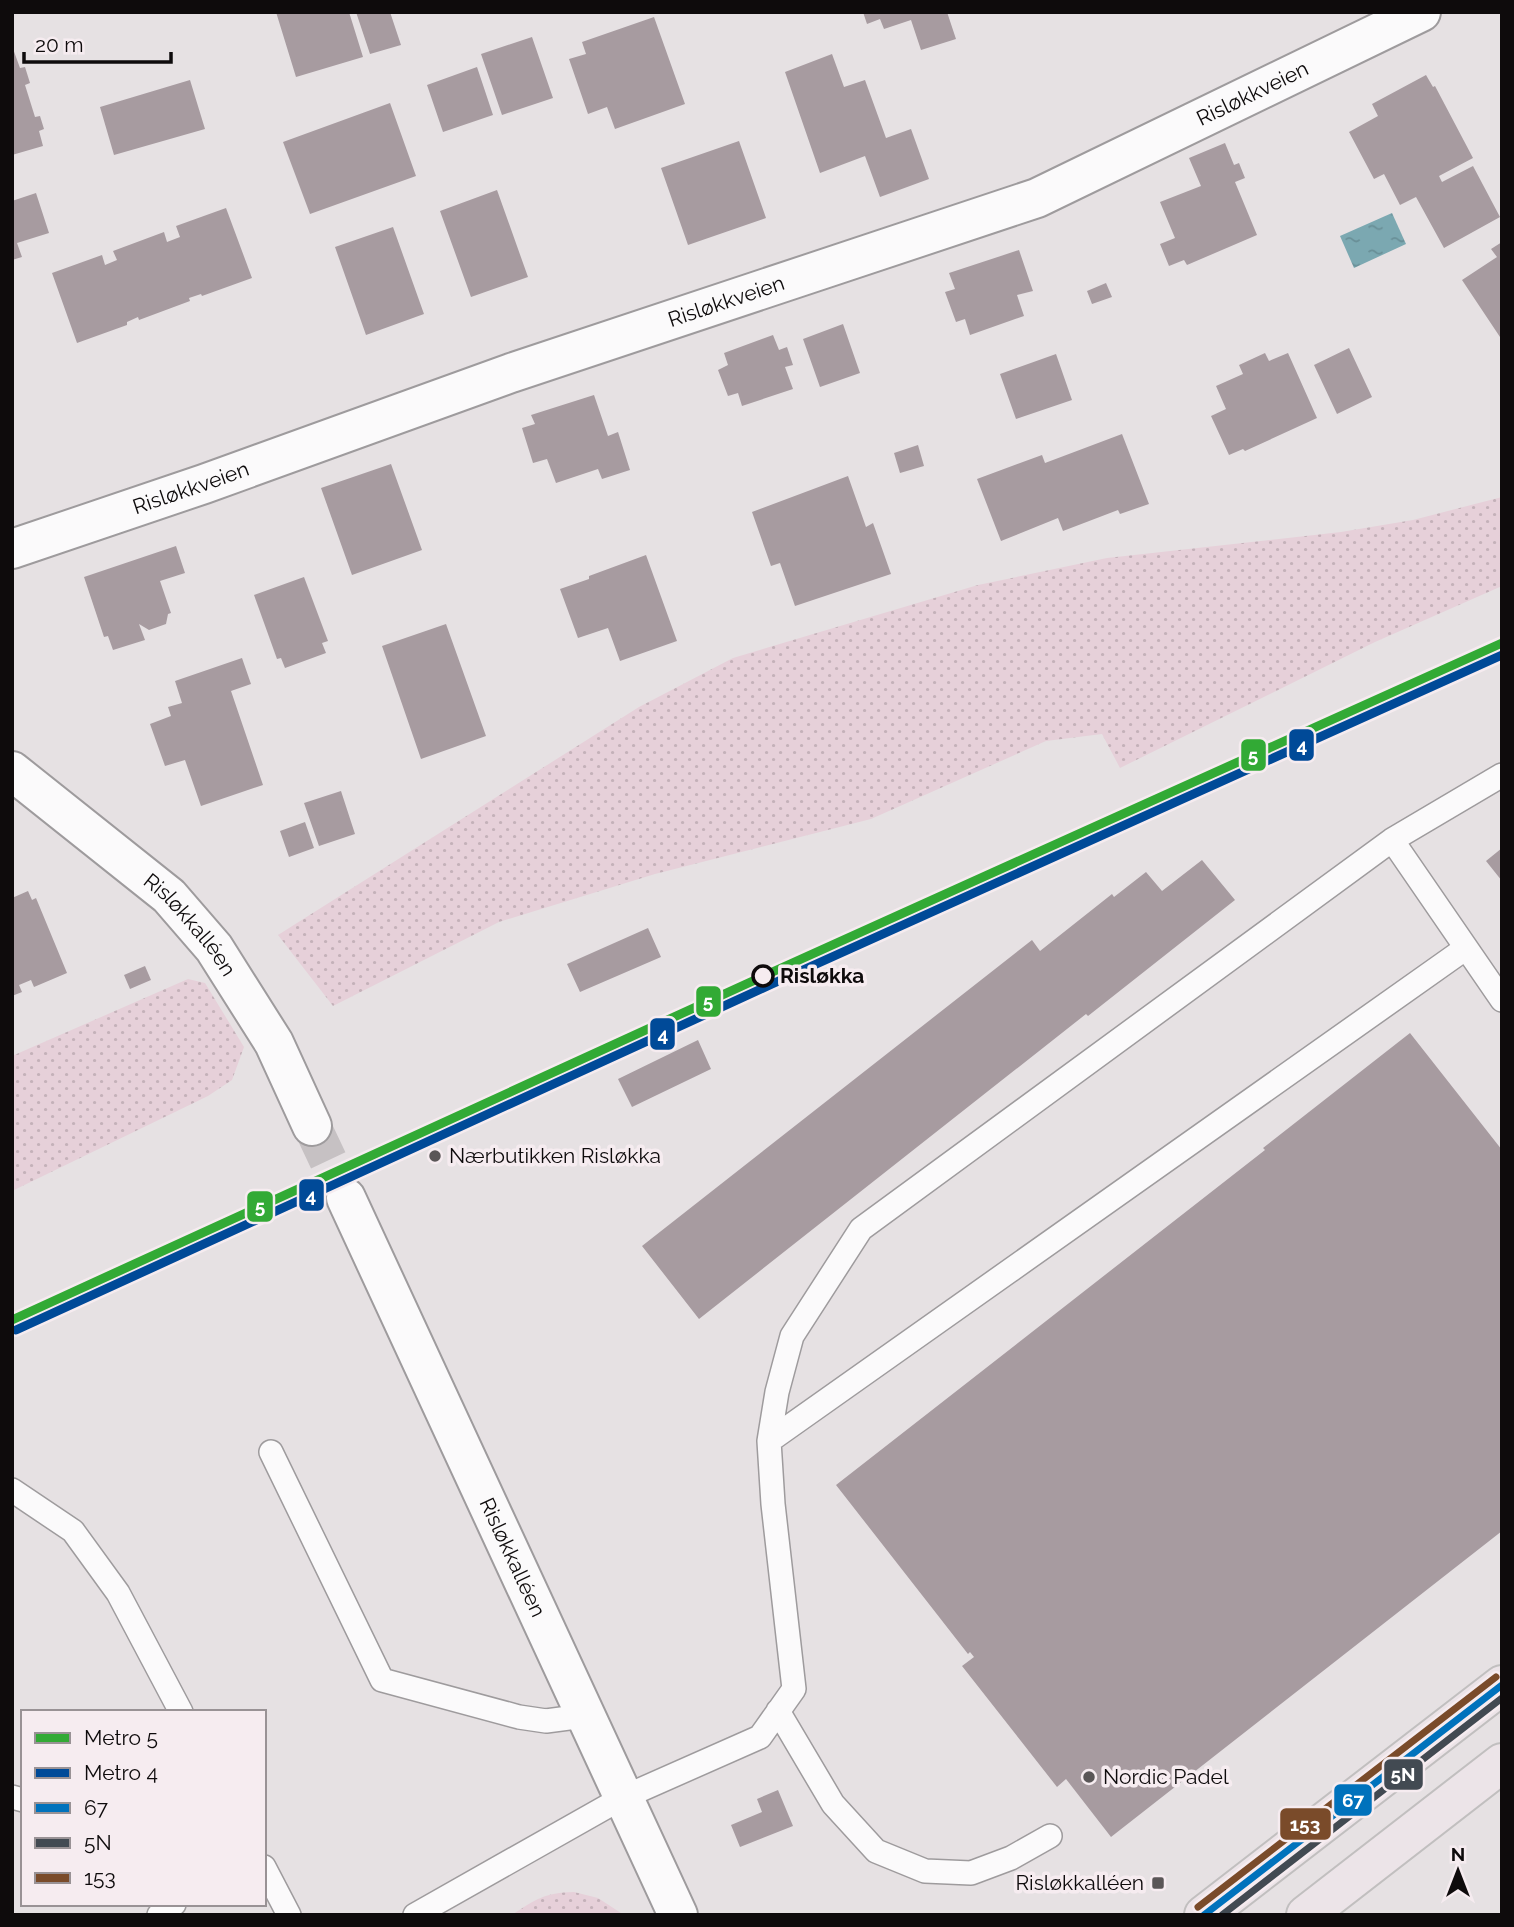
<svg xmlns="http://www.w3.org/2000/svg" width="1514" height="1927" font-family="Raleway,sans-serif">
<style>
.grass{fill:url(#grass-dots)}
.water{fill:url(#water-ripples)}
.building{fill:#a79ba0}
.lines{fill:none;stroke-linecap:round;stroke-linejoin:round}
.minor-tunnel{stroke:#c6c1c3;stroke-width:38;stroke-dasharray:38 19;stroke-linecap:butt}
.service-casing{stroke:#9e9b9d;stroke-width:26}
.minor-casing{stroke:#9e9b9d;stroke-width:42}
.trunk-casing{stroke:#c1bfbf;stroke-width:42}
.service{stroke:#fbfafb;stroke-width:23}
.minor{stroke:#fbfafb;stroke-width:38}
.trunk{stroke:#ece4e8;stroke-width:38}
.bus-1-casing{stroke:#f6ecf0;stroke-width:12}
.bus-2-casing{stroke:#f6ecf0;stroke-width:12}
.bus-3-casing{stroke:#f6ecf0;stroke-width:12}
.bus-1{stroke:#0072bc;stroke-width:7}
.bus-2{stroke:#424a52;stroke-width:7}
.bus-3{stroke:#7a4b2a;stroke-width:7}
.metro-1-casing{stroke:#f6ecf0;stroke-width:14}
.metro-2-casing{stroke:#f6ecf0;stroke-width:14}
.metro-1{stroke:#32aa35;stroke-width:9}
.metro-2{stroke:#004a98;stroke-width:9}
.stop-dot{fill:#f6ecf0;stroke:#0e0b0c;stroke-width:3.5}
.poi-dot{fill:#5a5657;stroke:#f6ecf0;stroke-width:2.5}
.labels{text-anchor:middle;stroke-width:7;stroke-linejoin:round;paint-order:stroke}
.street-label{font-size:21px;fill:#0e0b0c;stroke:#f6ecf0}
.stop-label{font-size:21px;font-weight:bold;fill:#0e0b0c;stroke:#f6ecf0;text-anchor:start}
.poi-label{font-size:21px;fill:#0e0b0c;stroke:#f6ecf0;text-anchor:start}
.line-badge{stroke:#f6ecf0;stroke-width:2.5}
.badge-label{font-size:19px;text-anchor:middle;font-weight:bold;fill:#fff}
</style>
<defs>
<pattern id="grass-dots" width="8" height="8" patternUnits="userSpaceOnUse" patternTransform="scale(1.75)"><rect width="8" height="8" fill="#e6d0d9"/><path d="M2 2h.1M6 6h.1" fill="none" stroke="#c4b1b9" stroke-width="1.8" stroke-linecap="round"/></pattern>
<pattern id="water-ripples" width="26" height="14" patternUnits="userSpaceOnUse" patternTransform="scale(1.75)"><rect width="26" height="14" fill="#7ba8b1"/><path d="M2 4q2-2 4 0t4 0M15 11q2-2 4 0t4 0" fill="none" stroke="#698f97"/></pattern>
</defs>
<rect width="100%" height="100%" fill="#e6e1e3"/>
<!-- grass -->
<path class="grass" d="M 1502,497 L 1502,586 L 1375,642 L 1120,768 L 1102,734 L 1046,741 L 871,819 L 655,874 L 499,922 L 333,1006 L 278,935 L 639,707 L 733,658 L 978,585 L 1107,558 L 1341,532 L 1413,520 Z
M 188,979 L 205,983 L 244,1047 L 232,1080 L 208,1096 L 12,1191 L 12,1056 Z
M 574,1892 L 598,1898 L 624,1915 L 512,1915 C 536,1899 544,1893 574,1892 Z"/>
<!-- water -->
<path class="water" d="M 1392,213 L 1406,244 L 1354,268 L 1340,236 Z"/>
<!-- building -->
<path class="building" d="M 276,12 L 349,12 L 363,57 L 296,77 Z
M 356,12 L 390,12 L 401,45 L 370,54 Z
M 863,12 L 947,12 L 956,39 L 921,50 L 911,20 L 884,29 L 880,19 L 867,24 Z
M 654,17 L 685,104 L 615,129 L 607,107 L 588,114 L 569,59 L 586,54 L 582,42 Z
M 532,37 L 553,98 L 502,115 L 481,54 Z
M 12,46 L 20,68 L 25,67 L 30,83 L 25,85 L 35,117 L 40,116 L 44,129 L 39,131 L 43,146 L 12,155 Z
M 832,54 L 844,87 L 865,80 L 886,138 L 911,129 L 929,179 L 880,197 L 865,156 L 820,173 L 785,72 Z
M 477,67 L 493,115 L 443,132 L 427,85 Z
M 1426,75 L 1433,87 L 1435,86 L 1473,158 L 1439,176 L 1442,182 L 1473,166 L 1500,217 L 1444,248 L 1416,197 L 1400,205 L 1384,174 L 1374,179 L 1349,132 L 1378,116 L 1372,104 Z
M 190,80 L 205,129 L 114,155 L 100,107 Z
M 390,103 L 416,176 L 310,214 L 283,142 Z
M 739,141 L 766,218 L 688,245 L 661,168 Z
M 1225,143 L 1234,165 L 1239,163 L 1245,178 L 1235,182 L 1257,235 L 1187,265 L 1184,260 L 1169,266 L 1160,244 L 1175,238 L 1160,202 L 1201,186 L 1189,158 Z
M 497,190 L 528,277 L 471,297 L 440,211 Z
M 36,193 L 49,233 L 17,243 L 22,257 L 12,260 L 12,201 Z
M 226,208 L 252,278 L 202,296 L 201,294 L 189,298 L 190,301 L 139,320 L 138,317 L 127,322 L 127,325 L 77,343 L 52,273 L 102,255 L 105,265 L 117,260 L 113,251 L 164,232 L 167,242 L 180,237 L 176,226 Z
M 393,227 L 424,314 L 366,335 L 335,247 Z
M 1502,242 L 1502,340 L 1462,280 L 1497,257 L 1491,249 Z
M 1019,250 L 1033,291 L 1017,295 L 1024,316 L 970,335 L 965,319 L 956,322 L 945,292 L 955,289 L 949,273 Z
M 1106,283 L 1112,297 L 1092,304 L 1087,291 Z
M 843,324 L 860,373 L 820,387 L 803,339 Z
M 773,335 L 779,350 L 787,347 L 793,365 L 785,367 L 793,389 L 742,406 L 738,393 L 728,396 L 718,370 L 728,365 L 724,353 Z
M 1349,348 L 1372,397 L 1337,414 L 1314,365 Z
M 1265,353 L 1269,361 L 1288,353 L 1317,418 L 1245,451 L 1243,449 L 1229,455 L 1211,416 L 1226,409 L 1216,386 L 1243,374 L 1239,365 Z
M 1056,354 L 1072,400 L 1016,419 L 1000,374 Z
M 594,395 L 608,436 L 618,432 L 630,470 L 602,479 L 598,469 L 556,483 L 547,459 L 533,463 L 522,428 L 535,424 L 531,415 Z
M 1122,434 L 1149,504 L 1120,514 L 1118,510 L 1063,531 L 1058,518 L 1001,541 L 977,479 L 1042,455 L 1045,463 Z
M 918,445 L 924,466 L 900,473 L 894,453 Z
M 391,464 L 422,550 L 352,575 L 321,488 Z
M 848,476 L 866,527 L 873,523 L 891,574 L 795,606 L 780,563 L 771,566 L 752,512 Z
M 176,546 L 185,573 L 160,581 L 171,613 L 168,614 L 166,624 L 149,630 L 139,624 L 145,640 L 113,650 L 108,636 L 104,637 L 84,577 Z
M 646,555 L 677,641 L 620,661 L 608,628 L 578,638 L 560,589 L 589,579 L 589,576 Z
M 304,577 L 328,641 L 322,643 L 326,653 L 285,668 L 281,658 L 277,659 L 254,595 Z
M 446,624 L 486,736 L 421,759 L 382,646 Z
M 242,658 L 251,684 L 231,691 L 263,785 L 201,806 L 185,760 L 165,766 L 150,724 L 171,716 L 168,707 L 182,703 L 175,681 Z
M 341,791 L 355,834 L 319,846 L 304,803 Z
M 305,822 L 314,848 L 289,857 L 280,831 Z
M 1502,848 L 1502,881 L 1486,861 Z
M 1202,860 L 1235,900 L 1088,1016 L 1086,1014 L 699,1319 L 642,1246 L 1032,940 L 1040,951 L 1112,894 L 1114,897 L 1146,872 L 1162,891 Z
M 28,891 L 32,900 L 36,898 L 67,973 L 34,987 L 31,980 L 19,985 L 22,992 L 12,996 L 12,898 Z
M 648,928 L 661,957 L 580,992 L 567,964 Z
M 145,966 L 151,980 L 130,989 L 124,975 Z
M 1410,1033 L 1502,1150 L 1502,1531 L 1111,1837 L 1066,1779 L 1057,1787 L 962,1666 L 974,1657 L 970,1652 L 968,1654 L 836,1485 L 1265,1150 L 1263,1148 Z
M 698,1040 L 711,1069 L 632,1107 L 618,1079 Z
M 778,1790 L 793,1826 L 740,1847 L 731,1825 L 762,1812 L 757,1799 Z"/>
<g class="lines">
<!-- minor-tunnel -->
<path class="minor-tunnel" d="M 312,1126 L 346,1198"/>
<defs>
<path id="service" d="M 1392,840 L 1502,1000
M 769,1441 L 1466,948
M 271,1452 L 382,1680 L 519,1717 L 546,1721 L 584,1716
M 12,1490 L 73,1531 L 118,1593 L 181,1712
M 778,1711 L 833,1804 L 876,1851 L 925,1871 L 971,1873 L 1011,1858 L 1050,1836
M 12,1797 L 23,1800
M 264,1867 L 289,1915
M 159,1915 L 174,1904
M 415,1915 L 622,1798 L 760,1737 L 794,1689 L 773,1504 L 769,1441 L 777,1392 L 792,1336 L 861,1229 L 1392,840 L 1502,775"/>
<g id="minor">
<path id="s1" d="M 12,549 L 204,484 L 511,373 L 1037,198 L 1421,12"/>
<path id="s2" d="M 12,771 L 169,896 L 214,948 L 274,1043 L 312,1126"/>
<path id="s3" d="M 346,1198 L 678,1915"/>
</g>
<path id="trunk" d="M 1204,1915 L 1502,1685
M 1306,1915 L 1502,1763"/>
</defs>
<!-- service casing -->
<use href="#service" class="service-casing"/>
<!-- minor casing -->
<use href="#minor" class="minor-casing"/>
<!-- trunk casing -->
<use href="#trunk" class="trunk-casing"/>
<!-- service -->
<use href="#service" class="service"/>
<!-- minor -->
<use href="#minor" class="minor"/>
<!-- trunk -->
<use href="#trunk" class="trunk"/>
<defs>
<path id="bus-1" d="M 1204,1915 L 1502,1685"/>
<path id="bus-2" d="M 1222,1915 L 1502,1698"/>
<path id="bus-3" d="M 1198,1907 L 1496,1677"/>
</defs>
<!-- bus-1 casing -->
<use href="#bus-1" class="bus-1-casing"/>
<!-- bus-2 casing -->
<use href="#bus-2" class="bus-2-casing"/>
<!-- bus-3 casing -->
<use href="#bus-3" class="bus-3-casing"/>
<!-- bus-1 -->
<use href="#bus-1" class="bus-1"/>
<!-- bus-2 -->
<use href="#bus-2" class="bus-2"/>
<!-- bus-3 -->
<use href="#bus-3" class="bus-3"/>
<defs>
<path id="metro-1" d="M 12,1320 L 768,974 L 1502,643"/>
<path id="metro-2" d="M 16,1330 L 772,984 L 1502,655"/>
</defs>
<!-- metro-1 casing -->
<use href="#metro-1" class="metro-1-casing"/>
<!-- metro-2 casing -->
<use href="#metro-2" class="metro-2-casing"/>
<!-- metro-1 -->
<use href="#metro-1" class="metro-1"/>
<!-- metro-2 -->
<use href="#metro-2" class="metro-2"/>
</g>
<!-- markers -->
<circle class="stop-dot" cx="763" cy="976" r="10"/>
<g class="poi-dot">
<circle cx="435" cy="1156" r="7"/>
<circle cx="1089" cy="1777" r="7"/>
<rect x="1151" y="1876" width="14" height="14" rx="3.5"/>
</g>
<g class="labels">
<!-- street labels -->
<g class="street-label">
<text dy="7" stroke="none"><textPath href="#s1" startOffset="1323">Risløkkveien</textPath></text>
<text dy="7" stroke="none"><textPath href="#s1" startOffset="756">Risløkkveien</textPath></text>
<text dy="7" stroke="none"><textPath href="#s1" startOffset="189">Risløkkveien</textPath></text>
<text dy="7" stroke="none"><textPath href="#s2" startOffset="236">Risløkkalléen</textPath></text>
<text dy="7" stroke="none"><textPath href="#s3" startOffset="396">Risløkkalléen</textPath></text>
</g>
<!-- stop labels -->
<g class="stop-label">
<text x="780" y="983">Risløkka</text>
</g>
<!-- poi labels -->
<g class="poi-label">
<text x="449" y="1163">Nærbutikken Risløkka</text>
<text x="1103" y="1784">Nordic Padel</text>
<text x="1144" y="1890" text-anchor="end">Risløkkalléen</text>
</g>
</g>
<g class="line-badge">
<rect x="1288" y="728" width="27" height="34" rx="7" fill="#004a98"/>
<rect x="1240" y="738" width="27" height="34" rx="7" fill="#32aa35"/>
<rect x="695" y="985" width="27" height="33" rx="7" fill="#32aa35"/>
<rect x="649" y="1017" width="27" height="34" rx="7" fill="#004a98"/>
<rect x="298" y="1178" width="27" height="34" rx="7" fill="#004a98"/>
<rect x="246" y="1190" width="28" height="33" rx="7" fill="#32aa35"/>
<rect x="1383" y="1758" width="41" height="33" rx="7" fill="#424a52"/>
<rect x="1333" y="1783" width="40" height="34" rx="7" fill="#0072bc"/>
<rect x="1279" y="1807" width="53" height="34" rx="7" fill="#7a4b2a"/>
</g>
<g class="badge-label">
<text x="1302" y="752">4</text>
<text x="1253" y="762">5</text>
<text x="708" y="1008">5</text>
<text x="663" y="1041">4</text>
<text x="311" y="1202">4</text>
<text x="260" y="1213">5</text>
<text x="1403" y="1781">5N</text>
<text x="1353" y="1807">67</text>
<text x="1305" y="1831">153</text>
</g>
<!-- border -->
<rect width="1514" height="1927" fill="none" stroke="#0e0b0c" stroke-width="28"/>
<!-- legend -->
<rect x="21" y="1710" width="245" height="196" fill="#f6ecf0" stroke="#999295" stroke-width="2"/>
<rect x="35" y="1733" width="35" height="10" fill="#32aa35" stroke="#999295" stroke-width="2"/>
<text x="84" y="1745" font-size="21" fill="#0e0b0c">Metro 5</text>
<rect x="35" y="1768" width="35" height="10" fill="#004a98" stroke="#999295" stroke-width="2"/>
<text x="84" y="1780" font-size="21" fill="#0e0b0c">Metro 4</text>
<rect x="35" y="1803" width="35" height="10" fill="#0072bc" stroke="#999295" stroke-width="2"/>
<text x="84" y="1815" font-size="21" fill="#0e0b0c">67</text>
<rect x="35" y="1838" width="35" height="10" fill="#424a52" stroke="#999295" stroke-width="2"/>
<text x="84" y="1850" font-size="21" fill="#0e0b0c">5N</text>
<rect x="35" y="1873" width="35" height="10" fill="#7a4b2a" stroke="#999295" stroke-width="2"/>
<text x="84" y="1885" font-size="21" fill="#0e0b0c">153</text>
<!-- north arrow -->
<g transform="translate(1458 1871)" stroke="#f6ecf0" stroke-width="5" paint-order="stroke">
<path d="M0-5L12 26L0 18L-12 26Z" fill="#0e0b0c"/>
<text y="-10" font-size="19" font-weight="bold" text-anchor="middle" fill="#0e0b0c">N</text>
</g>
<!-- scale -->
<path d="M24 52v10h147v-10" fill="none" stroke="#0e0b0c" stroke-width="3.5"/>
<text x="35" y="52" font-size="21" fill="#0e0b0c" stroke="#f6ecf0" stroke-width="5" paint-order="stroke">20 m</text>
</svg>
